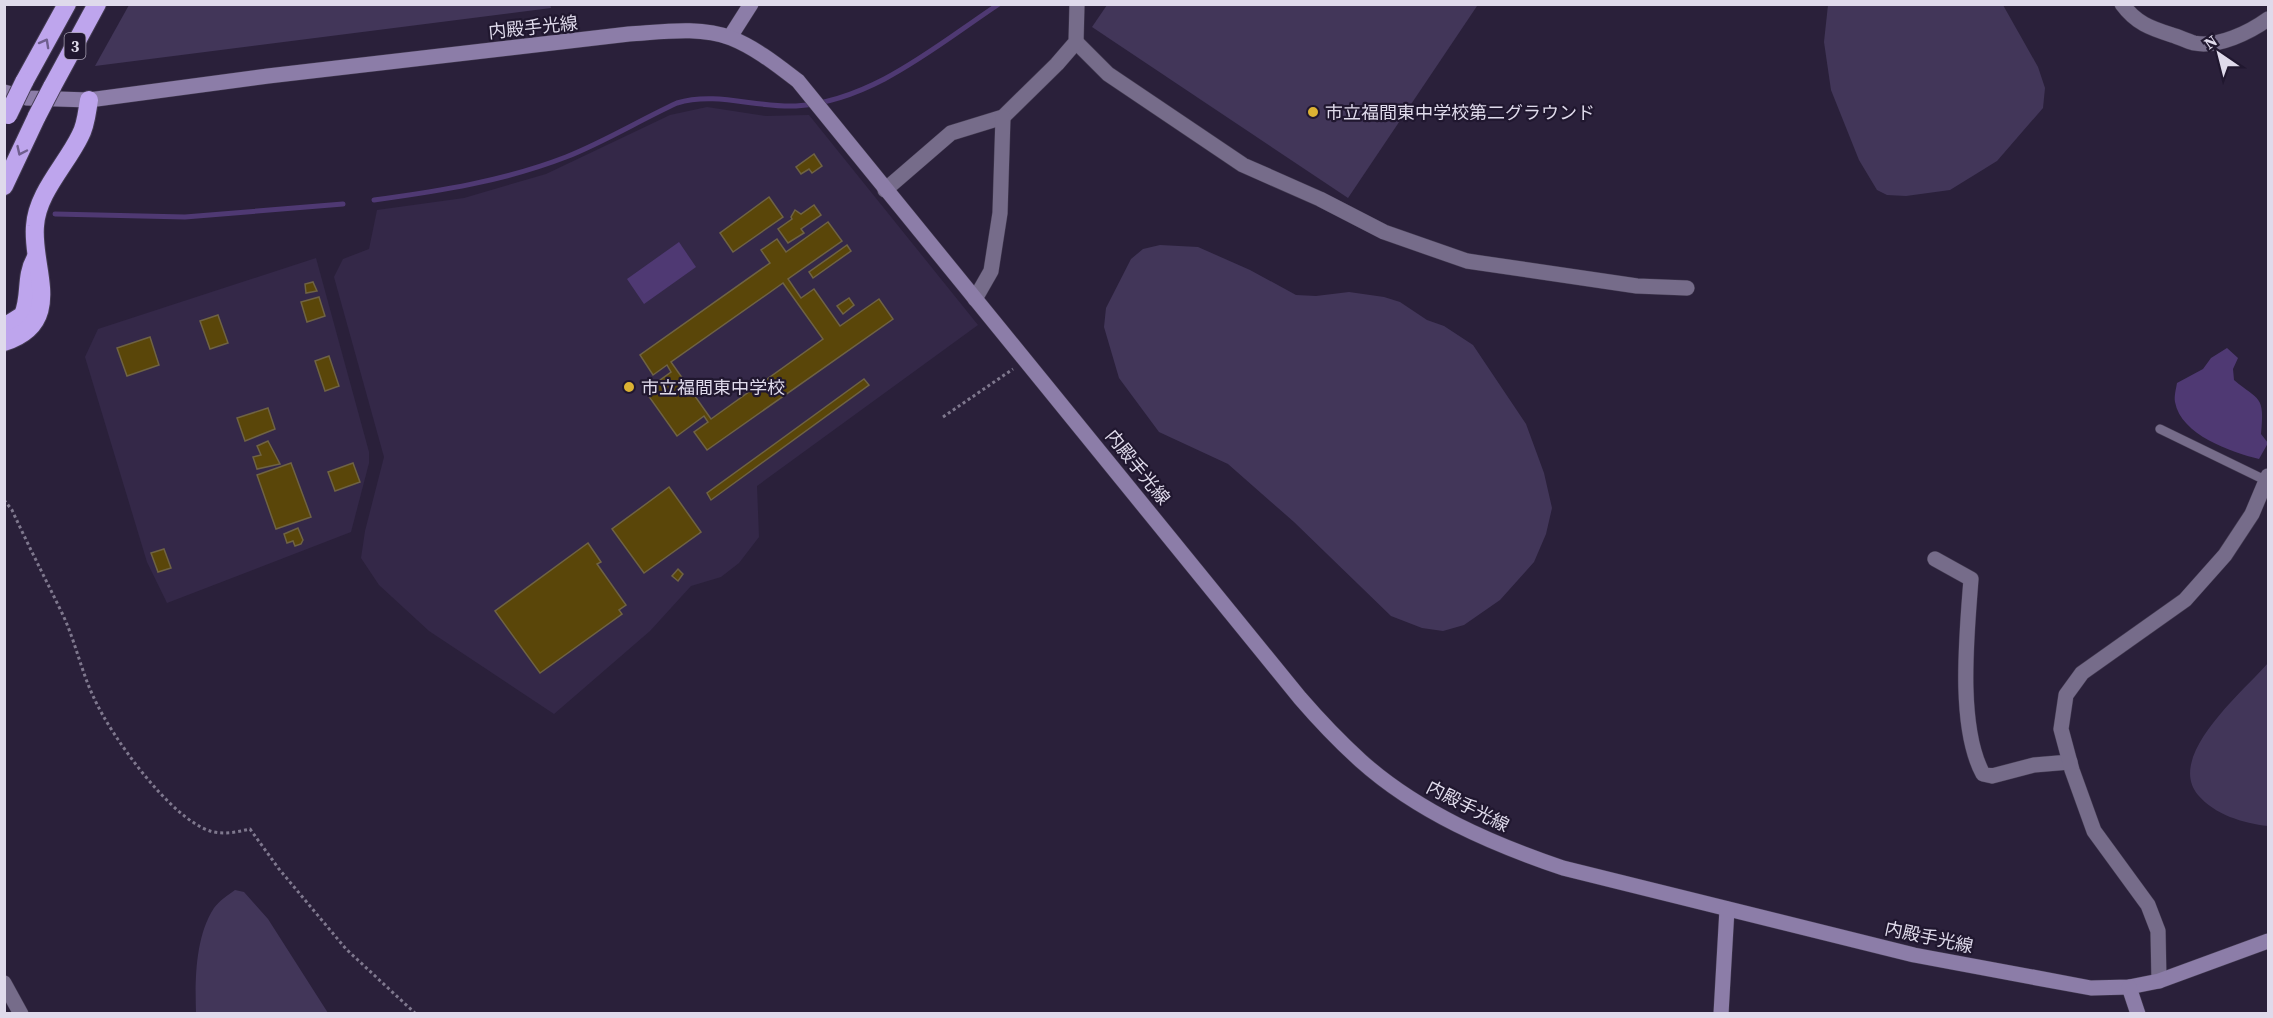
<svg xmlns="http://www.w3.org/2000/svg" width="2273" height="1018" viewBox="0 0 2273 1018" font-family="'Source Serif 4','Noto Sans JP',serif">
<rect width="100%" height="100%" fill="#2a203a"/>
<g fill="#342848">
<path d="M 707,107 L 766,116 L 809,115 L 978,325 L 757,486 L 759,537 L 739,563 L 721,577 L 691,586 L 650,631 L 554,714 L 429,631 L 379,585 L 361,558 L 365,531 L 384,457 L 334,277 L 343,259 L 369,249 L 377,210 L 464,198 L 546,174 L 670,115 Z"/>
<path d="M 316,258 L 369,452 L 369,463 L 351,532 L 167,603 L 147,562 L 85,357 L 98,329 Z"/>
</g>
<g fill="#423659">
<path d="M 550,4 L 551,8 L 95,66 L 129,5 Z"/>
<path d="M 1475,5 L 1477,6 L 1348,198 L 1092,27 L 1107,5 Z"/>
<path d="M 1828,5 L 2003,5 L 2038,67 L 2045,88 L 2043,108 L 1997,161 L 1950,190 L 1906,196 L 1887,195 L 1877,190 L 1859,160 L 1831,90 L 1824,42 Z"/>
<path d="M 1160,245 L 1198,247 L 1250,270 L 1296,295 L 1316,296 L 1349,292 L 1384,297 L 1400,302 L 1427,320 L 1444,326 L 1473,345 L 1526,424 L 1544,473 L 1552,508 L 1546,534 L 1534,562 L 1500,600 L 1464,625 L 1443,631 L 1422,628 L 1391,616 L 1294,522 L 1228,464 L 1159,432 L 1119,378 L 1104,327 L 1106,308 L 1131,259 L 1143,249 Z"/>
<path d="M 2268,663 L 2268,826 C 2243,823 2215,815 2198,795 C 2165,756 2244,691 2268,663 Z"/>
<path d="M 235,890 L 244,892 L 268,919 L 328,1013 L 196,1013 C 195,981 195,937 214,908 C 219,901 228,895 235,890 Z"/>
</g>
<g fill="#4f3973">
<path d="M 679,242 L 696,267 L 644,304 L 627,279 Z"/>
<path d="M 2227,348 L 2238,358 L 2233,369 L 2234,380 C 2259,401 2265,395 2261,434 L 2268,443 L 2259,459 C 2231,452 2181,435 2175,402 C 2174,396 2176,389 2177,383 L 2203,369 L 2211,358 Z"/>
</g>
<g fill="none" stroke-linecap="round" stroke-linejoin="round">
<g stroke="#4f3973" stroke-width="5">
<path d="M 374,200 C 440,191 504,181 566,157 C 604,142 640,120 677,103 C 716,91 756,108 796,106 C 873,101 937,45 999,4"/>
<path d="M 55,214 L 185,217 L 343,204"/>
</g>
</g>
<g fill="#5a4609" stroke="#6f6344" stroke-width="1.5" fill-rule="evenodd">
<path d="M 814,154 L 822,166 L 812,173 L 809,169 L 801,174 L 796,167 Z"/>
<path d="M 769,197 L 783,217 L 733,252 L 720,233 Z"/>
<path d="M 814,205 L 821,215 L 801,229 L 804,233 L 788,243 L 778,229 L 792,219 L 791,217 L 795,210 L 801,214 Z"/>
<path d="M 828,222 L 842,241 L 788,279 L 801,298 L 814,289 L 840,326 L 879,299 L 893,319 L 707,450 L 694,432 L 708,422 L 704,416 L 677,436 L 645,391 L 671,372 L 667,365 L 653,375 L 640,355 L 770,263 L 761,250 L 777,239 L 786,252 ZM 783,283 L 823,339 L 711,419 L 671,362 Z"/>
<path d="M 847,245 L 851,251 L 813,278 L 809,272 Z"/>
<path d="M 313,282 L 317,291 L 306,293 L 305,284 Z"/>
<path d="M 319,297 L 325,316 L 307,322 L 301,302 Z"/>
<path d="M 849,298 L 854,305 L 843,314 L 837,306 Z"/>
<path d="M 218,315 L 228,343 L 210,349 L 200,321 Z"/>
<path d="M 150,337 L 159,365 L 127,376 L 117,348 Z"/>
<path d="M 329,356 L 339,386 L 325,391 L 315,361 Z"/>
<path d="M 864,379 L 869,385 L 711,500 L 707,493 Z"/>
<path d="M 268,408 L 275,429 L 245,441 L 237,418 Z"/>
<path d="M 268,441 L 280,464 L 257,469 L 253,457 L 261,455 L 257,446 Z"/>
<path d="M 291,463 L 311,517 L 276,529 L 257,475 Z"/>
<path d="M 353,463 L 360,482 L 335,491 L 328,472 Z"/>
<path d="M 669,487 L 701,532 L 644,573 L 612,529 Z"/>
<path d="M 298,528 L 303,540 L 301,544 L 295,546 L 293,541 L 287,543 L 284,534 Z"/>
<path d="M 588,543 L 601,562 L 597,564 L 626,605 L 619,610 L 622,614 L 540,673 L 495,611 Z"/>
<path d="M 164,549 L 171,568 L 158,572 L 151,553 Z"/>
<path d="M 678,569 L 683,574 L 678,581 L 672,576 Z"/>
</g>
<g fill="none" stroke-linecap="round" stroke-linejoin="round">
<g stroke="#433b51" stroke-width="10">
<path id="lane" d="M 2160,429 L 2267,481"/>
</g>
<g stroke="#433b51" stroke-width="16">
<g id="street">
<path d="M 2122,4 C 2136,23 2150,28 2172,35 C 2179,37 2187,41 2194,43 C 2218,48 2250,32 2268,19"/>
<path d="M 1076,42 L 1108,74 L 1243,165 L 1320,199 L 1384,232 L 1467,261 L 1637,286 L 1687,288"/>
<path d="M 885,190 L 951,133 L 1003,117 L 1057,64 L 1076,42 L 1077,4"/>
<path d="M 975,299 L 991,271 L 1000,213 L 1003,117"/>
<path d="M 1935,559 L 1971,579 C 1967,633 1957,726 1983,774 L 1992,776 L 2034,765 L 2070,762"/>
<path d="M 2159,981 L 2158,931 L 2148,905 L 2094,831 L 2072,770 L 2061,729 L 2066,695 L 2082,673 L 2185,600 L 2225,555 L 2252,514 L 2268,476"/>
<path d="M 4,983 L 21,1014"/>
</g>
</g>
<g stroke="#433b51" stroke-width="16">
<g id="secondary">
<path d="M 730,37 L 751,4"/>
<path d="M 4,92 L 27,98 L 89,100 L 268,76 L 629,34 C 662,32 700,26 731,38 C 756,48 777,65 798,81 L 1300,698 C 1319,720 1339,741 1361,761 C 1418,812 1492,844 1563,868 L 1914,955 L 2091,988 L 2129,987 L 2159,981 L 2268,941"/>
<path d="M 2129,987 L 2138,1014"/>
<path d="M 1721,1014 L 1727,909"/>
</g>
</g>
<g stroke="#433b51" stroke-width="20">
<g id="highway">
<path d="M 24,82 L 67,4"/>
<path d="M 52,87 L 97,4"/>
<path d="M 4,186 L 37,116"/>
<path d="M 4,327 L 23,315 C 31,296 25,277 35,259"/>
<path d="M 4,342 C 66,322 31,269 35,226 C 37,193 66,165 80,136 C 86,126 87,111 89,100"/>
</g>
</g>
<g stroke="#7f788e" stroke-width="3" stroke-dasharray="3 3" stroke-linecap="butt">
<path d="M 943,417 L 1013,369"/>
<path d="M 4,500 L 12,510 C 28,545 45,578 62,613 C 75,640 81,671 94,698 C 111,736 170,818 210,831 C 223,835 237,832 250,829 L 279,869 L 346,949 L 416,1014"/>
</g>
<use href="#lane" stroke="#766c8a" stroke-width="9"/>
<use href="#street" stroke="#766c8a" stroke-width="15"/>
<use href="#secondary" stroke="#8c7da8" stroke-width="15"/>
<use href="#highway" stroke="#bea5ed" stroke-width="18"/>
<g stroke="#433b51" stroke-width="20" stroke-linecap="butt">
<g id="highway-bridge">
<path d="M 8,115 L 24,82"/>
<path d="M 37,116 L 52,87"/>
</g>
</g>
<use href="#highway-bridge" stroke="#bea5ed" stroke-width="18"/>
</g>
<defs><path id="oneway-chevron" d="M-2-3.5L2.5 0L-2 3.5" fill="none" stroke-width="1.6" stroke-linecap="round" stroke-linejoin="round" transform="scale(1.5)"/></defs>
<g stroke="#6f5e8e">
<use href="#oneway-chevron" transform="translate(45 43) rotate(-61)"/>
<use href="#oneway-chevron" transform="translate(21 151) rotate(115)"/>
</g>
<g fill="#dcb233" stroke="#20172f" stroke-width="2">
<circle cx="1313" cy="112" r="6"/>
<circle cx="629" cy="387" r="6"/>
</g>
<g text-anchor="middle" dominant-baseline="central" stroke-width="4.5" stroke-linejoin="round" paint-order="stroke">
<rect fill="#20172f" stroke="#a6a0b3" stroke-width="1.5" x="64.5" y="33" width="21" height="26" rx="4.5"/>
<g font-size="16" font-weight="bold" fill="#dfdaeb">
<text x="75" y="46">3</text>
</g>
<g font-size="18" fill="#dfdaeb" stroke="#20172f">
<text transform="translate(533 27) rotate(-6)">内殿手光線</text>
<text transform="translate(1138 467) rotate(51)">内殿手光線</text>
<text transform="translate(1468 806) rotate(27)">内殿手光線</text>
<text transform="translate(1929 937) rotate(12)">内殿手光線</text>
</g>
<g font-size="18" fill="#dfdaeb" stroke="#20172f" text-anchor="start">
<text x="1325" y="112">市立福間東中学校第二グラウンド</text>
<text x="641" y="387">市立福間東中学校</text>
</g>
</g>
<rect width="2273" height="1018" fill="none" stroke="#dfdaeb" stroke-width="12"/>
<g transform="translate(2219 54) rotate(325)" stroke="#20172f" stroke-width="4.5" paint-order="stroke">
<path d="M0-4.5L10 22L0 15L-10 22Z" fill="#dfdaeb"/>
<text y="-9" font-size="16" font-weight="bold" text-anchor="middle" fill="#dfdaeb">N</text>
</g>
</svg>
